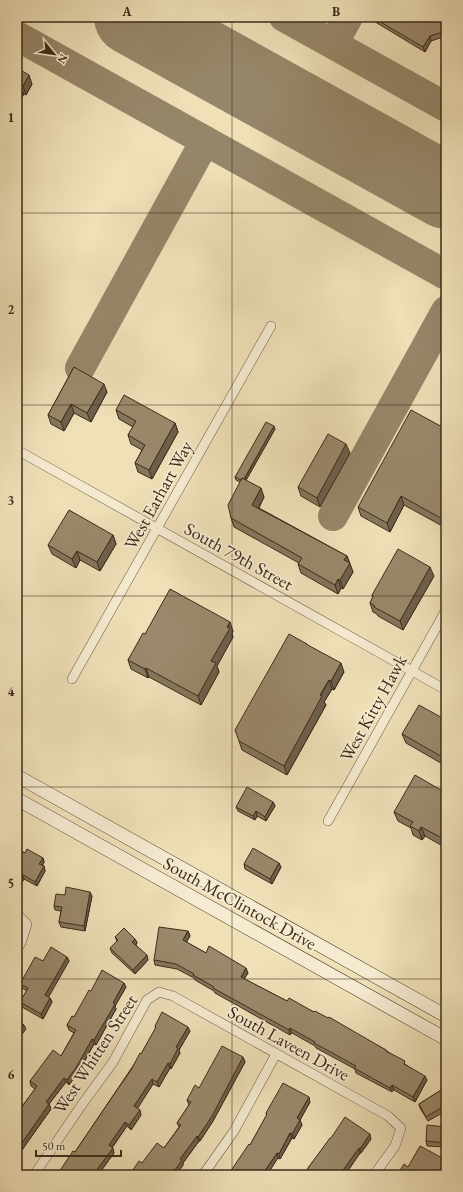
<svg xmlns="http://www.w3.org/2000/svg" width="463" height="1192" viewBox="0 0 463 1192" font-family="'EB Garamond',serif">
<rect width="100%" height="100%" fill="#efe0b8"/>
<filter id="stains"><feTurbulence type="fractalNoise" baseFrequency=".005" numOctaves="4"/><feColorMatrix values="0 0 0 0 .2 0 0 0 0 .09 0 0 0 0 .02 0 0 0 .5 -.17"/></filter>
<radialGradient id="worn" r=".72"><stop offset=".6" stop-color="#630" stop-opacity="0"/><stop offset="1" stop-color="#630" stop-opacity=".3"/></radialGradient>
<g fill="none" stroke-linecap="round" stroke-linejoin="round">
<g stroke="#968669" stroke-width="30">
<path d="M 284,17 L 446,107"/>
<path d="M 17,36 L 446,275"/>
<path d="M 333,44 L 348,17"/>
<path d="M 80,368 L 205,141"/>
<path d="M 333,516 L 446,311"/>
</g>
<path stroke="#968669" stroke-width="76" d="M 132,17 L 446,191"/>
<g stroke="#6a5842" stroke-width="10">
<g id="street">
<path d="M 17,450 L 446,690"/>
<path d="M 72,679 L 271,326"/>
<path d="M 328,821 L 446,610"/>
<path d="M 17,914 L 27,924 L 21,943 L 17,949"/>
<path d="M 34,1175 L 81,1106 L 113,1062 L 147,1000 L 159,992 L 173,996 L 388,1116 L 401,1128 L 395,1146 L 374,1175"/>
<path d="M 203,1175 L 234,1131 L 276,1054"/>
</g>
</g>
<g stroke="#3d2b1a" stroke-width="14">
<g id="secondary">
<path d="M 17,776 L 446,1016"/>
<path d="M 17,799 L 446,1039"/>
</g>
</g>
<use href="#street" stroke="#f5ebd1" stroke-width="9"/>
<use href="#secondary" stroke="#f5ebd1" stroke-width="13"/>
</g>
<g fill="#84765d" stroke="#3d2b1a">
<path d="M 371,17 L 446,17 L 446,36 L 431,41 L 425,52 L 372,20 Z"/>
<path d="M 17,68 L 32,84 L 26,95 L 24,94 L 17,105 Z"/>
<path d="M 74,367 L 107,392 L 91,422 L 74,413 L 64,431 L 51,424 L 48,415 Z"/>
<path d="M 116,410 L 175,423 L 178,432 L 152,479 L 138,472 L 135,463 L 142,450 L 131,444 L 128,435 L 133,427 L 119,419 Z"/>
<path d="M 275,429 L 246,480 L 264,497 L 259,508 L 347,556 L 353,572 L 343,589 L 341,588 L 338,594 L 301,573 L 298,564 L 299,563 L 234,527 L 231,518 L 240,482 L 236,480 L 235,477 Z"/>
<path d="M 446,429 L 446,528 L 404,505 L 390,532 L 361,516 L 358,507 Z"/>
<path d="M 350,453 L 320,507 L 301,496 L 298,487 Z"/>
<path d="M 113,535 L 116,544 L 100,571 L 80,560 L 76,568 L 52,554 L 48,545 Z"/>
<path d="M 434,576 L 403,630 L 378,616 L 377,614 L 373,612 L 370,603 L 373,598 L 372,595 Z"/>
<path d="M 233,631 L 232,634 L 233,637 L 217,666 L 219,672 L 201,705 L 149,677 L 148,678 L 131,669 L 128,660 L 145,634 Z"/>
<path d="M 307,645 L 344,672 L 334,690 L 332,689 L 324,702 L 326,705 L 287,775 L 242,750 L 239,741 Z"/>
<path d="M 446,720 L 446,766 L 406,743 L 402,734 Z"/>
<path d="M 446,793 L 446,848 L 425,836 L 422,840 L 413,835 L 411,828 L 398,821 L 394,812 Z"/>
<path d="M 273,802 L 275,806 L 266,821 L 257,816 L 255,820 L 238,811 L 236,807 Z"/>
<path d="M 17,849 L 25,853 L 43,858 L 44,862 L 42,866 L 44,866 L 45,871 L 37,886 L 24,879 L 19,887 L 17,886 Z"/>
<path d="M 244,864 L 281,867 L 272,884 L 245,869 Z"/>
<path d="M 65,895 L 92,896 L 85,931 L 61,927 L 59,922 L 61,911 L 55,910 L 54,906 Z"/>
<path d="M 188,931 L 190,936 L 186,942 L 206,953 L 248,973 L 244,979 L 287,1001 L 314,1012 L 386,1050 L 387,1051 L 427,1080 L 415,1102 L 394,1090 L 392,1092 L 356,1073 L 355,1069 L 316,1048 L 315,1046 L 292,1033 L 290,1035 L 215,993 L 214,991 L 195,980 L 194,978 L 177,969 L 155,965 L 154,960 Z"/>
<path d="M 115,937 L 135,939 L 137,943 L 136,945 L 148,960 L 135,974 L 112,953 L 110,948 L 117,941 Z"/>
<path d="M 67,957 L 69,961 L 48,997 L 50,998 L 52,1002 L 43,1019 L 22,1007 L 20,1002 L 27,991 L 22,988 L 20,984 L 43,961 Z"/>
<path d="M 126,987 L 115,1006 L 116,1009 L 96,1045 L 94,1044 L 79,1071 L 69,1085 L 66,1082 L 49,1104 L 51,1109 L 17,1157 L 17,1112 L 18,1112 L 35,1089 L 31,1086 L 30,1081 L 61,1056 L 74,1033 L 69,1030 L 67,1025 L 74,1017 L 91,991 Z"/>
<path d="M 155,1026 L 190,1031 L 179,1050 L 180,1053 L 171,1069 L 170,1068 L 159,1087 L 153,1084 L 137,1108 L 141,1115 L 131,1130 L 127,1126 L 112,1148 L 114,1153 L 98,1175 L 57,1175 L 75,1152 L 141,1054 L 156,1028 Z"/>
<path d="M 243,1057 L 245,1062 L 213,1121 L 200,1141 L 199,1141 L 183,1163 L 183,1165 L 177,1174 L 176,1174 L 175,1175 L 131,1175 L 130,1174 L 142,1163 L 164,1148 L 179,1127 L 177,1123 L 189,1105 L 187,1100 L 199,1088 Z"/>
<path d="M 446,1087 L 446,1111 L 428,1121 L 420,1108 L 419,1104 Z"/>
<path d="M 310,1102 L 300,1120 L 302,1125 L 294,1139 L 292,1138 L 280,1159 L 250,1145 L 267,1116 L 266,1113 Z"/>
<path d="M 446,1127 L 446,1147 L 427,1146 L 426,1141 Z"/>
<path d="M 331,1138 L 371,1139 L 361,1153 L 360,1153 L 345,1175 L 306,1175 L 305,1172 Z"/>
</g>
<g fill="#6c604c" stroke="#3d2b1a">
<path d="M 430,36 L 431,41 L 425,52 L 423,47 Z"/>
<path d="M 29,75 L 32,84 L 26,95 L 23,86 Z"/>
<path d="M 20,85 L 24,94 L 17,105 L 17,91 Z"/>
<path d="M 104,384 L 107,392 L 91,422 L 87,413 Z"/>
<path d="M 71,404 L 74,413 L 64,431 L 61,422 Z"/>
<path d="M 175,423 L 178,432 L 152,479 L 149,470 Z"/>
<path d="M 274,426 L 275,429 L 244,484 L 243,482 Z"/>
<path d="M 346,444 L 350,453 L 320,507 L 317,498 Z"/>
<path d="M 261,488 L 264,497 L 255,514 L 252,505 Z"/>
<path d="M 401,496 L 404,505 L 390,532 L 387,523 Z"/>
<path d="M 113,535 L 116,544 L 100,571 L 97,562 Z"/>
<path d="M 77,551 L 80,560 L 76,568 L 72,559 Z"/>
<path d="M 347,556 L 353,572 L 343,589 L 340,580 L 344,560 Z"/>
<path d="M 430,567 L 434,576 L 403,630 L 400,621 Z"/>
<path d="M 338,579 L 341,588 L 338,594 L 335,585 Z"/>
<path d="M 230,622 L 233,631 L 232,634 L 233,637 L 217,666 L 219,672 L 201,705 L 198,696 L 211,661 Z"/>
<path d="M 341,663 L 344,672 L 334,690 L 331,681 Z"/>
<path d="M 146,668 L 149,677 L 148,678 L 145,669 Z"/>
<path d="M 329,680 L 332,689 L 324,702 L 326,705 L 287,775 L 284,766 Z"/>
<path d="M 273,802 L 275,806 L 266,821 L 265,817 Z"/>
<path d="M 256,811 L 257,816 L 255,820 L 253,816 Z"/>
<path d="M 421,827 L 425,836 L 422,840 L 419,831 Z"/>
<path d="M 43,858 L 44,862 L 41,869 L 39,864 Z"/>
<path d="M 279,863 L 281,867 L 272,884 L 270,879 Z"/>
<path d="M 44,866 L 45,871 L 37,886 L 35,882 Z"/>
<path d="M 22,874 L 24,879 L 19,887 L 17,883 Z"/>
<path d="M 90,892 L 92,896 L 85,931 L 84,926 Z"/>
<path d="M 188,931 L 190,936 L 185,945 L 183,940 Z"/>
<path d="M 135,939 L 137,943 L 134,946 L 132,942 Z"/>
<path d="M 147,955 L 148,960 L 135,974 L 133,970 Z"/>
<path d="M 67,957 L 69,961 L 47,1000 L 45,995 Z"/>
<path d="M 246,968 L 248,973 L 242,982 L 241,977 Z"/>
<path d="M 124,983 L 126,987 L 115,1006 L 116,1009 L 96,1045 L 94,1040 L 113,1003 Z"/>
<path d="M 50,998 L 52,1002 L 43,1019 L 41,1014 Z"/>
<path d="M 24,1025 L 26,1029 L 17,1041 L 17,1034 Z"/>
<path d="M 188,1027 L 190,1031 L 179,1050 L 180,1053 L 171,1069 L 170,1064 L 176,1047 Z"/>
<path d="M 290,1028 L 292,1033 L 290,1035 L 289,1030 Z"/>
<path d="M 92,1039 L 94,1044 L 79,1071 L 69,1085 L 67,1080 Z"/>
<path d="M 243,1057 L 245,1062 L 213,1121 L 200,1141 L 198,1137 Z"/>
<path d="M 168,1063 L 170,1068 L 159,1087 L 157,1082 Z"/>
<path d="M 425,1076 L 427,1080 L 415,1102 L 413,1097 Z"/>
<path d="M 64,1078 L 66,1082 L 49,1104 L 51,1109 L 17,1157 L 17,1150 L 46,1102 Z"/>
<path d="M 152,1079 L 153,1084 L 136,1111 L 134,1106 Z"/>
<path d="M 392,1085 L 394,1090 L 392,1092 L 390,1088 Z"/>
<path d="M 309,1097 L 310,1102 L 300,1120 L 302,1125 L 294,1139 L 292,1134 L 297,1118 Z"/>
<path d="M 140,1110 L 141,1115 L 131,1130 L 129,1125 Z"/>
<path d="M 125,1122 L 127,1126 L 110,1150 L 109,1145 Z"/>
<path d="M 290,1133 L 292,1138 L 280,1159 L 279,1154 Z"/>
<path d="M 370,1134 L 371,1139 L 361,1153 L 360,1149 Z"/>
<path d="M 197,1136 L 199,1141 L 183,1163 L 183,1165 L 177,1174 L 175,1170 L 180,1159 Z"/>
<path d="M 113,1148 L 114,1153 L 98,1175 L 93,1175 Z"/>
<path d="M 359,1148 L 360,1153 L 345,1175 L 341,1175 L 341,1173 Z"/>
<path d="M 277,1153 L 278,1158 L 267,1175 L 262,1175 Z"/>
<path d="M 446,1160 L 446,1167 L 442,1175 L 437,1175 Z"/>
<path d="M 174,1169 L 176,1174 L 175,1175 L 170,1175 Z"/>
</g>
<g fill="#9a896c" stroke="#3d2b1a">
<path d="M 372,17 L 446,17 L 446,31 L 430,36 L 423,47 Z"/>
<path d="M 17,68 L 29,75 L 23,86 L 20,85 L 17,91 Z"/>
<path d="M 74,367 L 104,384 L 87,413 L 71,404 L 61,422 L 48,415 Z"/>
<path d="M 124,395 L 175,423 L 149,470 L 135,463 L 145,445 L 128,435 L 136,421 L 116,410 Z"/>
<path d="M 411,410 L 446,429 L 446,521 L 401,496 L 387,523 L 358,507 Z"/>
<path d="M 266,422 L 274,426 L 244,479 L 242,478 L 241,480 L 235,477 Z"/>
<path d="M 328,434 L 346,444 L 317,498 L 298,487 Z"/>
<path d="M 242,478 L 261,488 L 252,505 L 347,556 L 344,560 L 350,563 L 340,580 L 338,579 L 335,585 L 298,564 L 302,558 L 231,518 L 228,505 Z"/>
<path d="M 69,510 L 113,535 L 97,562 L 77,551 L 72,559 L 48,545 Z"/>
<path d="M 398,549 L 430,567 L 400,621 L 374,607 L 375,606 L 370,603 L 373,596 L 372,595 Z"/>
<path d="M 170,589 L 230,622 L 227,627 L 230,628 L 211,661 L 216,663 L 198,696 L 146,668 L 145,669 L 128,660 L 143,633 L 145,634 Z"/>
<path d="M 289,634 L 307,644 L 306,644 L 341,663 L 331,681 L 329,680 L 320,695 L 322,696 L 284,766 L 239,741 L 235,730 Z"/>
<path d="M 419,705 L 446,720 L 446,759 L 402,734 Z"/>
<path d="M 415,775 L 446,793 L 446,840 L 421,827 L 419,831 L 410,826 L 413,822 L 394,812 Z"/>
<path d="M 247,787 L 273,802 L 265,817 L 256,811 L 253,816 L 236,807 Z"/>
<path d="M 253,848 L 279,863 L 270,879 L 244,864 Z"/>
<path d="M 17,849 L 25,853 L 27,849 L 43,858 L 39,864 L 44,866 L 35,882 L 22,874 L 17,883 Z"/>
<path d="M 66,887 L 90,892 L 84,926 L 59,922 L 62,907 L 54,906 L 56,894 L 65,895 Z"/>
<path d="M 159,927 L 188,931 L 183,940 L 206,953 L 209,946 L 246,968 L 241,977 L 287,1001 L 289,998 L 314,1012 L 315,1011 L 328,1018 L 329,1017 L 386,1050 L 386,1051 L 405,1061 L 404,1064 L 425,1076 L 413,1097 L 392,1085 L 390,1088 L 354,1068 L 356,1066 L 314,1043 L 315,1042 L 290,1028 L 289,1030 L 213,988 L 214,987 L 193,975 L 194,974 L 176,964 L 154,960 Z"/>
<path d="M 124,928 L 135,939 L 132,942 L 147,955 L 133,970 L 110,948 L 118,940 L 115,937 Z"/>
<path d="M 51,947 L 67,957 L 45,995 L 50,998 L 41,1014 L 20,1002 L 28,988 L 20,984 L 35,957 L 43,961 Z"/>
<path d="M 102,970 L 124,983 L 113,1003 L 115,1004 L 94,1040 L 92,1039 L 77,1066 L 67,1080 L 64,1078 L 46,1102 L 49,1104 L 17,1150 L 17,1112 L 18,1112 L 37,1086 L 30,1081 L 53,1050 L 61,1056 L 76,1030 L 67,1025 L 72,1016 L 74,1017 L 89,990 L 91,991 Z"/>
<path d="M 162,1012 L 188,1027 L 176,1047 L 178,1048 L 170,1064 L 168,1063 L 157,1082 L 152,1079 L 134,1106 L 140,1110 L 129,1125 L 125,1122 L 109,1145 L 113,1148 L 93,1175 L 57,1175 L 73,1151 L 75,1152 L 115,1093 L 131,1070 L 140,1053 L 141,1054 L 156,1027 L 155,1026 Z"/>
<path d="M 17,1019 L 24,1025 L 17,1034 Z"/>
<path d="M 222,1046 L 243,1057 L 212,1116 L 198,1137 L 197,1136 L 180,1159 L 182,1160 L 175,1170 L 174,1169 L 170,1175 L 132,1175 L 130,1174 L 139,1161 L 142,1163 L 157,1143 L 164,1148 L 181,1125 L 177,1123 L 191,1102 L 187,1100 L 195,1085 L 199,1088 Z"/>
<path d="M 283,1083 L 309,1097 L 297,1118 L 300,1120 L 292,1134 L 290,1133 L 279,1154 L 277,1153 L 262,1175 L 228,1175 L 249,1144 L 250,1145 L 267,1114 L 266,1113 Z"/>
<path d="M 446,1087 L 446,1105 L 426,1117 L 419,1104 Z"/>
<path d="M 345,1117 L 370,1134 L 360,1149 L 359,1148 L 341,1173 L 342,1174 L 341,1175 L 306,1175 L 307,1173 L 305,1172 L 330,1138 L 331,1138 Z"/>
<path d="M 427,1125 L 446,1127 L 446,1143 L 426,1141 Z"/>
<path d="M 420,1146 L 446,1160 L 437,1175 L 434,1175 L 433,1174 L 432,1175 L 397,1175 L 404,1164 L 408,1167 Z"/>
</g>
<path fill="none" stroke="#3d2b1a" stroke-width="1" stroke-opacity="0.55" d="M 232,17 L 232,1175M 17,213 L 446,213M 17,405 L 446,405M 17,596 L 446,596M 17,787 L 446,787M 17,979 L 446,979"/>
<g text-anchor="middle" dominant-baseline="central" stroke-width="3.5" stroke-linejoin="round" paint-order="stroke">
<g font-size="18" fill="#3d2b1a" stroke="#f5ebd1">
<text transform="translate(158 495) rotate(-61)">West Earhart Way</text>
<text transform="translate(239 556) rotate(29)">South 79th Street</text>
<text transform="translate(373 708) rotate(-61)">West Kitty Hawk</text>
<text transform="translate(240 903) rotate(29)">South McClintock Drive</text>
<text transform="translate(289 1043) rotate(29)">South Laveen Drive</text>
<text transform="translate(95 1054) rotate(-57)">West Whitten Street</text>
</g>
</g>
<rect width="463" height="1192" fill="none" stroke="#efe0b8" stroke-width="44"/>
<g transform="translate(54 54) rotate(119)" stroke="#f5ebd1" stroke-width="3" paint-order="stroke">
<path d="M0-3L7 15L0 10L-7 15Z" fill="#3d2b1a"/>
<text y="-6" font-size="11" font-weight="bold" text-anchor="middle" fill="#3d2b1a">N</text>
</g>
<path d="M36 1150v6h85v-6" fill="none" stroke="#3d2b1a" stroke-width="2"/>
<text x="42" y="1150" font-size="12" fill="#3d2b1a" stroke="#f5ebd1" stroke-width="3" paint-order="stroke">50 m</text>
<rect x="22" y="22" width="419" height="1148" fill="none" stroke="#3d2b1a" stroke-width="1.5"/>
<g font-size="13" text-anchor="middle" font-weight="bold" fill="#3d2b1a">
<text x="127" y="16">A</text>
<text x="336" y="16">B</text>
<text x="11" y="122">1</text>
<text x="11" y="314">2</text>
<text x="11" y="505">3</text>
<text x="11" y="696">4</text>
<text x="11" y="888">5</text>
<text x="11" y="1079">6</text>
</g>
<rect width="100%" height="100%" filter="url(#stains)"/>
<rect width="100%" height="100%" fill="url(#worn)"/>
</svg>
